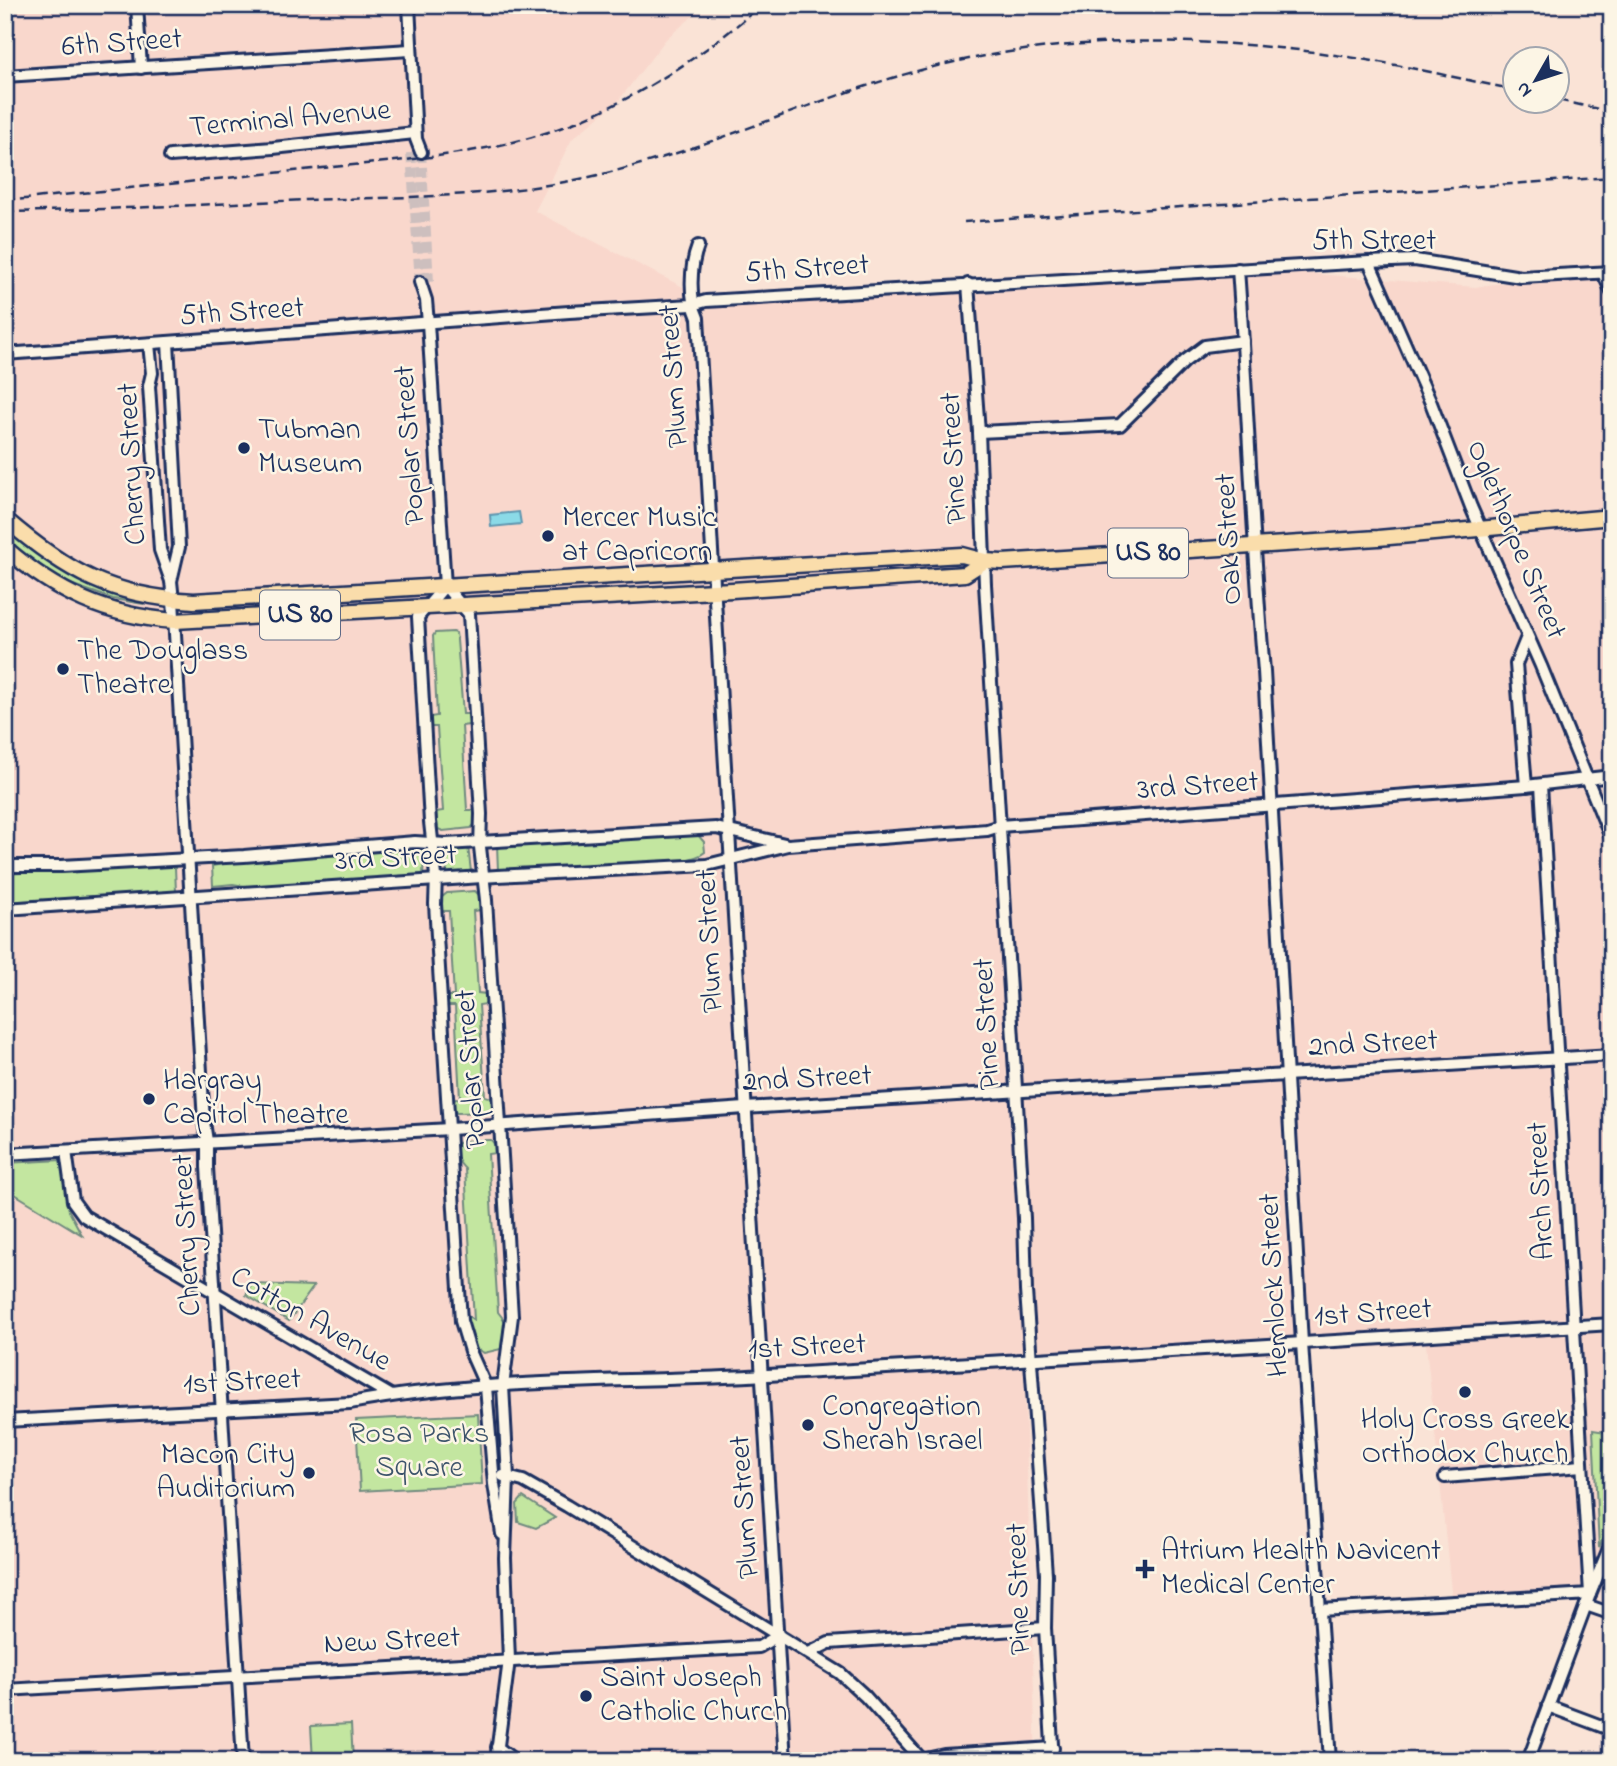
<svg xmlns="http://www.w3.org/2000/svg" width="1617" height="1766" viewBox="0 0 1617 1766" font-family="'Indie Flower',sans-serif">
<rect width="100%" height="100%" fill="#fae3d6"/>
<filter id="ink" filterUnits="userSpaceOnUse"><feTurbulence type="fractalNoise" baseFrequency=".0143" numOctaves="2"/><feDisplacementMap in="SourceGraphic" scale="14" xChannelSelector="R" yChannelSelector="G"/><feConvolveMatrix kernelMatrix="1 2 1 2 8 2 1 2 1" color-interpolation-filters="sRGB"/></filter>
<g filter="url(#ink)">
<path fill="#f9d7cc" d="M 5,5 L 706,5 L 666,39 L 619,100 L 572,139 L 535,211 L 710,301 L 861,291 L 1197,264 L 1475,287 L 1612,266 L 1612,1561 L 1597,1601 L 1453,1610 L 1426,1344 L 1024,1368 L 1036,1761 L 5,1761 Z"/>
<g fill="#c3e6a0" stroke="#6f8a7f" stroke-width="2">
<path d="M 5,527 C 32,550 59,572 92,587 C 109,594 130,596 144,604 L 113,599 L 56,579 L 5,541 Z"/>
<path d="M 453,632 L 456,633 L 457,640 L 463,714 L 469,714 L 470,725 L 462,726 L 467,810 L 474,810 L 475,824 L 471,828 L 443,831 L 438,829 L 436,812 L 443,811 L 437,727 L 430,727 L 430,717 L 437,716 L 433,636 L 435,633 Z"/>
<path d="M 697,834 L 704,842 L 705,852 C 688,867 623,861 596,869 L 498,871 L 497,844 Z"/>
<path d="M 468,846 L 471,872 L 447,875 L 445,848 Z"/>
<path d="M 422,848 L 424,851 L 423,877 L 256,888 L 233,884 L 213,886 L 212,866 L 256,858 Z"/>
<path d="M 166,864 L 173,864 L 175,867 L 176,892 L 5,902 L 5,874 Z"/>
<path d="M 475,891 L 481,897 L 481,910 L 473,911 L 478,993 L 486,994 L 486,1004 L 479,1005 L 485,1096 L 492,1098 L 493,1108 L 491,1112 L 457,1113 L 454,1111 L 453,1100 L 460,1098 L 455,1006 L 447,1006 L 447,996 L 454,996 L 449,911 L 442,911 L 441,898 L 447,893 Z"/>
<path d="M 487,1140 L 491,1140 L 495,1145 L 495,1153 L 488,1154 L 498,1312 L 505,1321 L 501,1349 L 484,1353 L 476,1349 L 467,1320 L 468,1316 L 474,1320 L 465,1169 C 458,1162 454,1155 457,1144 L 462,1141 Z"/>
<path d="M 62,1160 L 69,1211 L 82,1235 L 5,1188 L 5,1163 Z"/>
<path d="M 251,1284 L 314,1286 L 289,1321 L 246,1295 Z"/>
<path d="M 478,1414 L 482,1484 L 360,1491 L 356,1420 Z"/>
<path d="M 1593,1430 L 1612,1433 L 1612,1521 L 1599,1548 Z"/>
<path d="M 523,1497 L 555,1518 L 536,1528 L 518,1522 L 517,1504 Z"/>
<path d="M 351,1724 L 353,1761 L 313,1761 L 311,1726 Z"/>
</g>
<path fill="#8bdae7" stroke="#5e96b0" stroke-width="2" d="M 519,512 L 521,524 L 491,527 L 490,515 Z"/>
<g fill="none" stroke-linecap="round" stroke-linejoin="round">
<g stroke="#cdbfbe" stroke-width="10" stroke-dasharray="10 5" stroke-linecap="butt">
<path d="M 421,152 L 429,282"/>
<path d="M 411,153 L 420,282"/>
</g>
<g stroke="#1b2f5e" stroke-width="16">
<g id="minor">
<path d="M 137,5 L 141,68"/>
<path d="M 409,5 L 416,139 L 421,152"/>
<path d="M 5,76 L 410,50"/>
<path d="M 170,156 L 273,148 L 415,133"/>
<path d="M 698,246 C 690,266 689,299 698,318 L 785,1761"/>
<path d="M 1369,262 L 1431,403 L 1471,507 L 1541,666 L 1612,840"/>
<path d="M 1238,269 C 1248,403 1252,537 1264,671 L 1302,1343 L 1330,1761"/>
<path d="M 1603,273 L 1612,292"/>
<path d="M 420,282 L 426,300 L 428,323 L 445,586 L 469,614 L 481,814 L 480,847 L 486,900 L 512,1316 L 503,1386 L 508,1477 L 505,1558 L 509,1660 L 496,1761"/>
<path d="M 968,284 L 979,432 L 985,584 L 1024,1218 L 1026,1291 L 1046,1574 L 1045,1628 L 1053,1761"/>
<path d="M 168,342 L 179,547 L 171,581"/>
<path d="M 149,344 L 152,373 L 149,386 L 160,550 L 171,581 L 173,600 L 204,1122 L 207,1141 L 207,1167 L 243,1761"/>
<path d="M 5,354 L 569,312 L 692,305 L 706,301 L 1369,262 L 1415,260 L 1521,277 L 1612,272"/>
<path d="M 979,432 L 1120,425 L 1185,361 L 1205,346 L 1243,341"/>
<path d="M 445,586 L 418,617 L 430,822 L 436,876 L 435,904 L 461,1321 L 470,1351 L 486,1387 L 494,1484 L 502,1534"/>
<path d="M 1541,785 L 1590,1594"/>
<path d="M 1526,786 L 1516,664 L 1527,637"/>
<path d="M 5,866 L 61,866 L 244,856 L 415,842 L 446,844 L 716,828 L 785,844"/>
<path d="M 5,909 L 497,876 L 707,865 L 788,845 L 987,830 L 1000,826 L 1526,786 L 1612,776"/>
<path d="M 66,1151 L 73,1201 L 84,1216 L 390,1395"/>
<path d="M 5,1154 L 450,1129 L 745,1108 L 1612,1055"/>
<path d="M 5,1421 L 350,1403 C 487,1377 629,1383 768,1375 C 1049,1358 1331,1342 1612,1324"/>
<path d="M 503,1476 L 523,1481 L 567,1506 L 840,1673 L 865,1696 L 923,1761"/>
<path d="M 1445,1477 L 1582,1466"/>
<path d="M 1586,1605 L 1612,1614"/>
<path d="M 1320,1610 L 1590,1594"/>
<path d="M 809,1653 L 829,1643 L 1045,1628"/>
<path d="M 5,1690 L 759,1647 L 779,1635"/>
<path d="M 1548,1706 L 1612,1730"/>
<path d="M 497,1747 L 515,1761"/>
<path d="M 922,1760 L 944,1755 L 1053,1748"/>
<path d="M 1528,1761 L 1590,1594 L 1612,1541"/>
</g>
</g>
<g stroke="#1b2f5e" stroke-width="19">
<g id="major">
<path d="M 5,519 C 68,573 111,596 194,601 L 962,555 L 985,561 L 1002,562 L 1378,538 L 1612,517"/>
<path d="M 5,548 C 57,593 106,616 175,621 L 732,590 L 965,574 L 985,561"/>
</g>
</g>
<use href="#minor" stroke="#fcf5e5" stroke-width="10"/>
<use href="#major" stroke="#faddab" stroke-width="14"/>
<g stroke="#1b2f5e" stroke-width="2.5" stroke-dasharray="10 5" stroke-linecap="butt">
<path d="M 1558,100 L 1612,112"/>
<path d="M 5,201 C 111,190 217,179 322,168 C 404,160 490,155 568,125 C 640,97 703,56 761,5"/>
<path d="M 5,212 C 106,210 206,204 306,200 C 395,197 487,198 575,180 C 704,155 822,91 950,63 C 1091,32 1238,37 1379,62 C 1425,70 1470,81 1516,90"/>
<path d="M 964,222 L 1612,177"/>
</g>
</g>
</g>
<g fill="#1b2f5e" stroke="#fcf5e5" stroke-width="2.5">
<circle cx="244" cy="448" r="7"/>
<circle cx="548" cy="536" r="7"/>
<circle cx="63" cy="669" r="7"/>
<circle cx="149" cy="1099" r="7"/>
<circle cx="1465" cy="1392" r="7"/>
<circle cx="808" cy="1425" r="7"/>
<circle cx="309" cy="1473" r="7"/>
<path d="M1141.5 1558.5h7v7h7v7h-7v7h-7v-7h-7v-7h7z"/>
<circle cx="586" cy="1696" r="7"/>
</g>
<g text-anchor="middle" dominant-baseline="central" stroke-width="5" stroke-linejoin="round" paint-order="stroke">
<g fill="#fcf5e5" stroke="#5e6a86" stroke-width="2">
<rect x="1108" y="528.5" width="80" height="49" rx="5"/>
<rect x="260" y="590.5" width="80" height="49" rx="5"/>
</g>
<g font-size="28" font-weight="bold" fill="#1b2f5e">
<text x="1148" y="553">US 80</text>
<text x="300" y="615">US 80</text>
</g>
<g font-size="30" fill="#1b2f5e" stroke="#fcf5e5">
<text transform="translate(122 44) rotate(-4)">6th Street</text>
<text transform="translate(290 120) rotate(-5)">Terminal Avenue</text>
<text x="1374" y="242">5th Street</text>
<text transform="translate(807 270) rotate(-4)">5th Street</text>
<text transform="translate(242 313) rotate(-4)">5th Street</text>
<text transform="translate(675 376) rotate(-94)">Plum Street</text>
<text transform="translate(411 445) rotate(-94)">Poplar Street</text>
<text transform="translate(955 458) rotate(-93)">Pine Street</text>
<text transform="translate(133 464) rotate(-93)">Cherry Street</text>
<text transform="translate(1230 539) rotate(-93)">Oak Street</text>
<text transform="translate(1515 540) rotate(67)">Oglethorpe Street</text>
<text transform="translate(1198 787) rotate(-4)">3rd Street</text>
<text transform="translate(396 859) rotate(-3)">3rd Street</text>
<text transform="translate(711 941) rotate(-93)">Plum Street</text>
<text transform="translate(988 1024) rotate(-93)">Pine Street</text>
<text transform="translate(1373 1045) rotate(-3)">2nd Street</text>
<text transform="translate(472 1069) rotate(-94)">Poplar Street</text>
<text transform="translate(807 1080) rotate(-3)">2nd Street</text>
<text transform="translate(1542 1191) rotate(-93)">Arch Street</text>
<text transform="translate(188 1235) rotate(-93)">Cherry Street</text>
<text transform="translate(1275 1285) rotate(-93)">Hemlock Street</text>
<text transform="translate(1373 1314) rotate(-4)">1st Street</text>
<text transform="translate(310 1320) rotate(30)">Cotton Avenue</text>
<text transform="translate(807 1348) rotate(-3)">1st Street</text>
<text transform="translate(242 1383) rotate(-3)">1st Street</text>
<text transform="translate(746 1507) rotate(-94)">Plum Street</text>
<text transform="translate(1020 1589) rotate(-92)">Pine Street</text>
<text transform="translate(392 1642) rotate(-3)">New Street</text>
</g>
<g font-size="30" fill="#1b2f5e" stroke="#fcf5e5" text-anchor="start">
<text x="258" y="431">Tubman<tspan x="258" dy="34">Museum</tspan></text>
<text x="562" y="519">Mercer Music<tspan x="562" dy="34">at Capricorn</tspan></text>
<text x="77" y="652">The Douglass<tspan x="77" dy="34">Theatre</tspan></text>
<text x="163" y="1082">Hargray<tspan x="163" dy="34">Capitol Theatre</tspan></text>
<text x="822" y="1408">Congregation<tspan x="822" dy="34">Sherah Israel</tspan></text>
<text x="1465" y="1421" text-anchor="middle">Holy Cross Greek<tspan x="1465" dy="34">Orthodox Church</tspan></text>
<text x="295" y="1456" text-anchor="end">Macon City<tspan x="295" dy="34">Auditorium</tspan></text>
<text x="1161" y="1552">Atrium Health Navicent<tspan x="1161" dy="34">Medical Center</tspan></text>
<text x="600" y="1679">Saint Joseph<tspan x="600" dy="34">Catholic Church</tspan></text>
</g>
<g font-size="30" fill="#3d546b" stroke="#fcf5e5">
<text x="419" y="1435">Rosa Parks<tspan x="419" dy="34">Square</tspan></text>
</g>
</g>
<rect width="1617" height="1766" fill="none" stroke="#fcf5e5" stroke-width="28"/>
<rect x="14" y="14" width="1589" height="1738" fill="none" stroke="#1b2f5e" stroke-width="2.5" filter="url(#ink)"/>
<g transform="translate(1536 80) rotate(231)"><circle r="33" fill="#fcf5e5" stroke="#a2a6af" stroke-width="2"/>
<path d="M0-5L12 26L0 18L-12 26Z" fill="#1b2f5e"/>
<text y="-10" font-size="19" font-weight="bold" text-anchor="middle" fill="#1b2f5e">N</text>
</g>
</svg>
